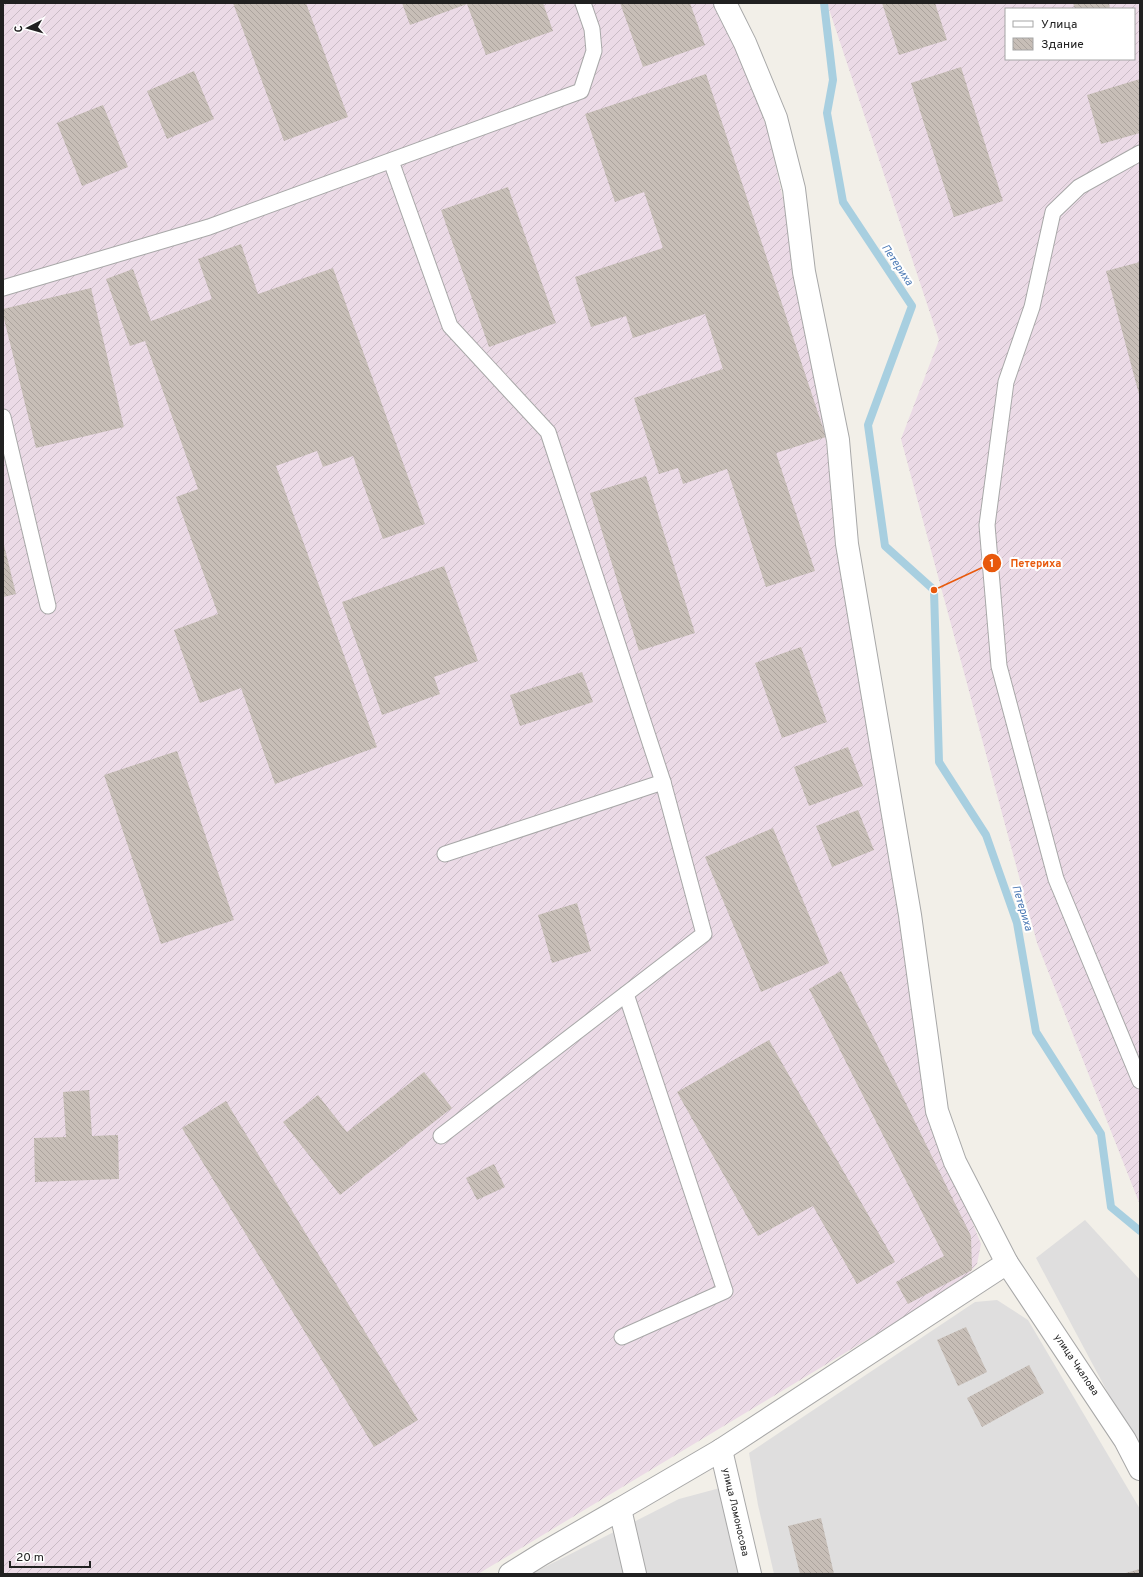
<svg xmlns="http://www.w3.org/2000/svg" width="1143" height="1577" viewBox="0 0 1143 1577" font-family="Overpass,sans-serif">
<defs>
<pattern id="industrial-furrows" width="10" height="10" patternUnits="userSpaceOnUse"><rect width="10" height="10" fill="#ebdae6"/><path d="M-1 1l2-2M0 10L10 0M9 11l2-2" fill="none" stroke="#c9bbc5"/></pattern>
<pattern id="building-back-hatch" width="6" height="6" patternUnits="userSpaceOnUse"><rect width="6" height="6" fill="#c7beb7"/><path d="M-1 5l2 2M0 0l6 6M5-1l2 2" fill="none" stroke="#aba39d"/></pattern>
</defs>
<rect width="100%" height="100%" fill="#f2efe8"/>
<g fill="#dfdede">
<path d="M 1085,1220 L 1140,1280 L 1140,1453 L 1036,1258 Z"/>
<path d="M 997,1300 L 1028,1320 L 1140,1509 L 1140,1574 L 774,1574 L 758,1505 L 749,1453 L 975,1302 Z"/>
<path d="M 720,1488 L 752,1574 L 531,1574 L 679,1499 Z"/>
</g>
<g fill="url(#industrial-furrows)" fill-rule="evenodd">
<path d="M 3,3 L 716,3 L 729,23 L 768,131 L 787,217 L 820,392 L 845,596 L 884,819 L 912,1007 L 964,1201 L 981,1244 L 977,1264 L 961,1283 L 478,1574 L 3,1574 Z"/>
<path d="M 827,3 L 1140,3 L 1140,1205 L 1037,943 L 901,439 L 939,340 ZM 1006,9 L 1134,9 L 1134,59 L 1006,59 Z"/>
</g>
<g fill="none" stroke-linecap="round" stroke-linejoin="round">
<path stroke="#a8cfe0" stroke-width="8" d="M 824,3 L 833,80 L 827,113 L 843,202 L 912,306 L 868,425 L 885,546 L 934,590 L 939,762 L 986,835 L 1017,923 L 1036,1032 L 1101,1134 L 1111,1207 L 1140,1231"/>
</g>
<g fill="url(#building-back-hatch)">
<path d="M 233,3 L 306,3 L 348,117 L 284,141 Z"/>
<path d="M 402,3 L 543,3 L 553,31 L 486,55 L 467,4 L 410,25 Z"/>
<path d="M 620,3 L 690,3 L 705,45 L 643,67 Z"/>
<path d="M 882,3 L 935,3 L 947,40 L 899,55 Z"/>
<path d="M 1073,3 L 1109,3 L 1110,9 L 1075,9 Z"/>
<path d="M 961,67 L 1003,201 L 954,217 L 911,83 Z"/>
<path d="M 194,71 L 214,119 L 167,139 L 147,91 Z"/>
<path d="M 706,74 L 826,437 L 776,453 L 815,571 L 766,587 L 727,469 L 683,484 L 678,468 L 659,474 L 634,398 L 723,369 L 705,314 L 633,338 L 626,316 L 591,327 L 575,277 L 663,248 L 644,192 L 615,202 L 585,114 Z"/>
<path d="M 1140,79 L 1140,133 L 1101,144 L 1087,95 Z"/>
<path d="M 103,105 L 128,167 L 82,186 L 57,123 Z"/>
<path d="M 508,187 L 556,323 L 489,347 L 441,210 Z"/>
<path d="M 241,244 L 258,294 L 333,268 L 425,524 L 383,539 L 353,456 L 323,467 L 317,451 L 276,466 L 377,747 L 275,784 L 241,688 L 200,703 L 174,630 L 218,614 L 176,497 L 198,489 L 145,341 L 130,346 L 106,279 L 133,269 L 151,321 L 212,299 L 198,259 Z"/>
<path d="M 1140,262 L 1140,398 L 1106,271 Z"/>
<path d="M 91,288 L 124,427 L 36,448 L 3,315 L 3,309 Z"/>
<path d="M 646,476 L 695,633 L 639,651 L 590,493 Z"/>
<path d="M 3,541 L 16,594 L 3,597 Z"/>
<path d="M 444,566 L 478,661 L 434,677 L 440,694 L 382,715 L 342,602 Z"/>
<path d="M 801,647 L 827,722 L 782,738 L 755,663 Z"/>
<path d="M 582,672 L 593,702 L 520,726 L 510,695 Z"/>
<path d="M 848,747 L 863,786 L 809,806 L 794,767 Z"/>
<path d="M 177,751 L 234,920 L 161,944 L 104,775 Z"/>
<path d="M 858,810 L 874,850 L 832,867 L 816,826 Z"/>
<path d="M 773,828 L 829,963 L 761,992 L 705,857 Z"/>
<path d="M 577,903 L 591,951 L 552,963 L 538,915 Z"/>
<path d="M 841,971 L 971,1236 L 972,1270 L 908,1304 L 896,1282 L 944,1256 L 809,989 Z"/>
<path d="M 769,1040 L 895,1262 L 857,1284 L 813,1206 L 758,1236 L 677,1092 Z"/>
<path d="M 424,1072 L 452,1108 L 340,1195 L 283,1122 L 318,1095 L 347,1132 Z"/>
<path d="M 89,1090 L 92,1136 L 118,1135 L 119,1179 L 35,1182 L 34,1138 L 66,1137 L 63,1092 Z"/>
<path d="M 226,1101 L 418,1420 L 374,1447 L 182,1128 Z"/>
<path d="M 494,1164 L 505,1187 L 477,1200 L 466,1178 Z"/>
<path d="M 966,1327 L 987,1372 L 958,1386 L 937,1340 Z"/>
<path d="M 1029,1365 L 1044,1393 L 982,1427 L 967,1398 Z"/>
<path d="M 821,1518 L 834,1574 L 800,1574 L 788,1526 Z"/>
<path d="M 1140,1569 L 1140,1574 L 1122,1574 Z"/>
</g>
<g fill="none" stroke-linecap="round" stroke-linejoin="round">
<g stroke="#a8a8a8" stroke-width="17">
<g id="lane">
<path d="M 1140,153 L 1079,187 L 1053,212 L 1032,307 L 1006,382 L 987,525 L 999,666 L 1056,879 L 1140,1081"/>
<path d="M 391,161 L 450,326 L 548,432 L 663,782 L 704,934 L 441,1136"/>
<path d="M 3,288 L 209,227 L 581,91 L 594,51 L 592,29 L 583,3"/>
<path d="M 3,417 L 48,606"/>
<path d="M 445,854 L 663,782"/>
<path d="M 622,1337 L 725,1291 L 626,994"/>
</g>
</g>
<g stroke="#a8a8a8" stroke-width="24">
<g id="street">
<path d="M 1007,1263 L 1125,1440 L 1140,1469"/>
<path d="M 721,1450 L 750,1574"/>
<path d="M 620,1509 L 721,1450 L 1007,1263 L 955,1162 L 937,1111 L 910,915 L 847,544 L 838,440 L 804,272 L 794,189 L 776,118 L 745,43 L 725,3"/>
<path d="M 510,1574 L 542,1554 L 620,1509 L 635,1574"/>
</g>
</g>
<use href="#lane" stroke="#fff" stroke-width="15"/>
<use href="#street" stroke="#fff" stroke-width="22"/>
</g>
<g text-anchor="middle" dominant-baseline="central" stroke-width="4" stroke-linejoin="round" paint-order="stroke">
<g font-size="10" fill="#212121" stroke="#fff">
<text transform="translate(1076 1365) rotate(56)">улица Чкалова</text>
<text transform="translate(735 1512) rotate(77)">улица Ломоносова</text>
</g>
<g font-size="11" font-style="italic" fill="#4a78b4" stroke="#fff">
<text transform="translate(897 265) rotate(56)">Петериха</text>
<text transform="translate(1022 908) rotate(73)">Петериха</text>
</g>
</g>
<path fill="none" stroke="#e8590c" stroke-width="1.5" d="M934 590L992 563"/>
<g fill="#e8590c" stroke="#fff" stroke-width="1.5">
<circle cx="934" cy="590" r="4"/>
<circle cx="992" cy="563" r="10"/>
</g>
<g font-size="12" text-anchor="middle" font-weight="bold" fill="#fff">
<text x="992" y="567">1</text>
</g>
<g font-size="11" text-anchor="middle" font-weight="bold" fill="#e8590c" stroke="#fff" stroke-width="4" stroke-linejoin="round" paint-order="stroke">
<text x="1036" y="567">Петериха</text>
</g>
<rect width="1143" height="1577" fill="none" stroke="#212121" stroke-width="8"/>
<rect x="1005" y="8" width="130" height="52" fill="#ffffff" stroke="#a6a6a6"/>
<rect x="1013" y="21" width="20" height="6" fill="#ffffff" stroke="#a6a6a6"/>
<text x="1041" y="28" font-size="12" fill="#212121">Улица</text>
<rect x="1013" y="38" width="20" height="12" fill="url(#building-back-hatch)" stroke="#a6a6a6"/>
<text x="1041" y="48" font-size="12" fill="#212121">Здание</text>
<g transform="translate(28 28) rotate(264)" stroke="#ffffff" stroke-width="3" paint-order="stroke">
<path d="M0-3L7 15L0 10L-7 15Z" fill="#212121"/>
<text y="-6" font-size="11" font-weight="bold" text-anchor="middle" fill="#212121">С</text>
</g>
<path d="M10 1561v6h80v-6" fill="none" stroke="#212121" stroke-width="2"/>
<text x="16" y="1561" font-size="12" fill="#212121" stroke="#ffffff" stroke-width="3" paint-order="stroke">20 m</text>
</svg>
